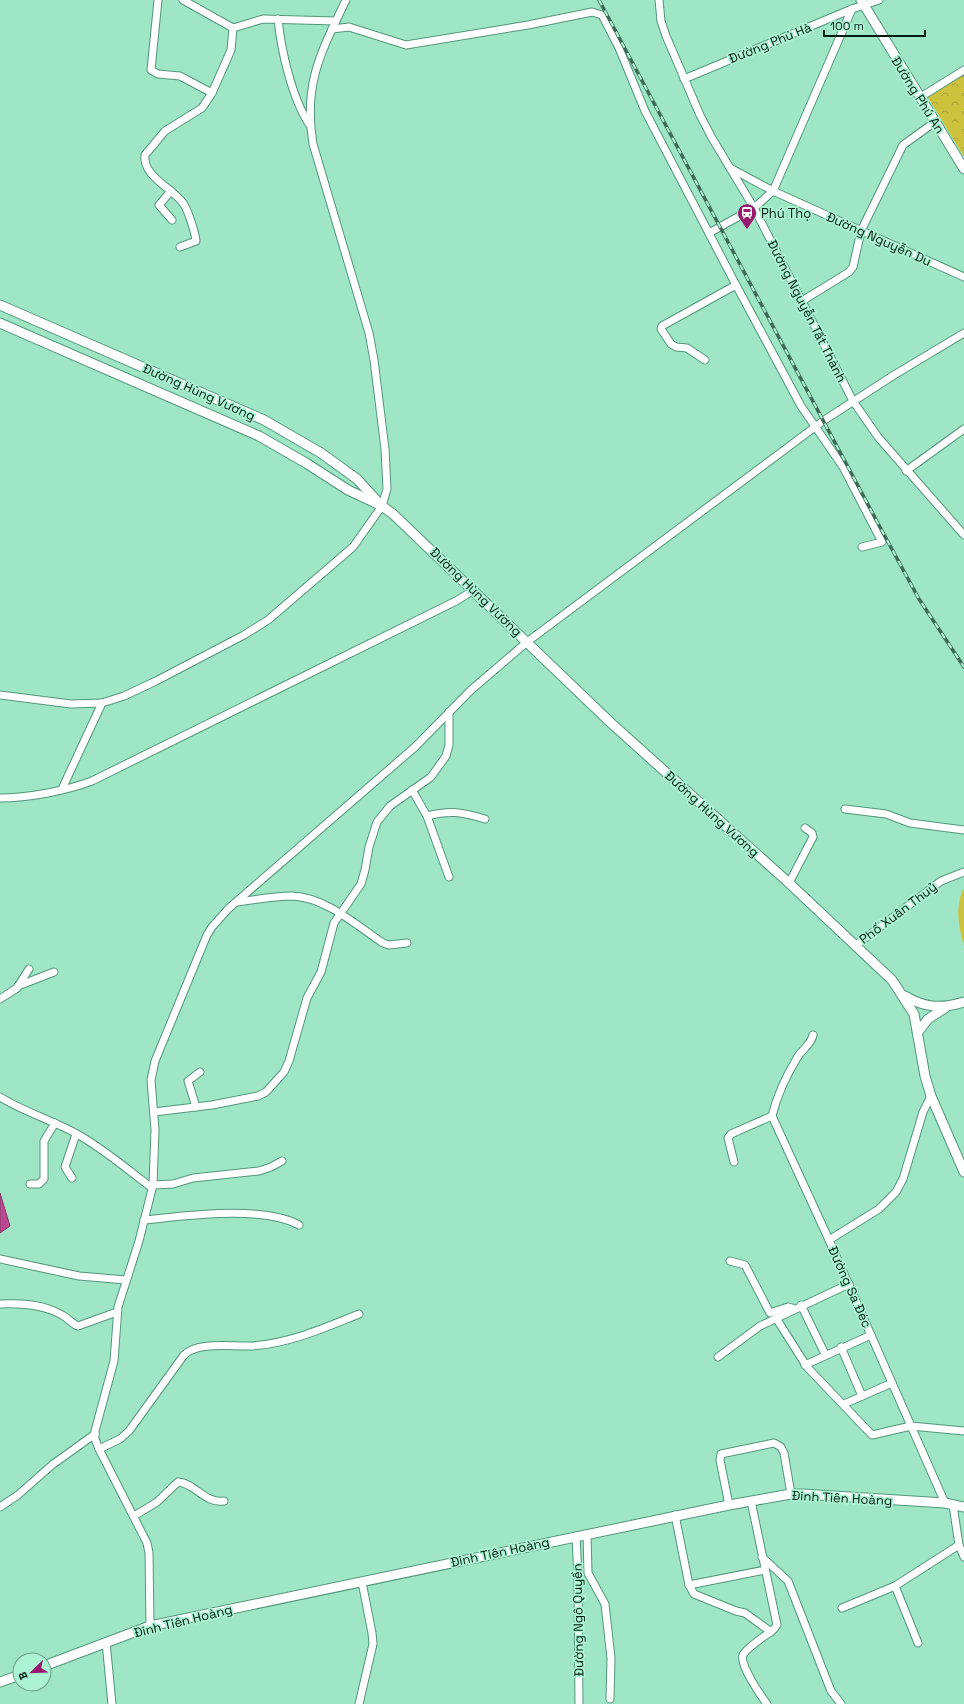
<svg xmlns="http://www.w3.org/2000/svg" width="964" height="1704" viewBox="0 0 964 1704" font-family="'Space Grotesk',sans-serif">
<defs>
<pattern id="forest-crowns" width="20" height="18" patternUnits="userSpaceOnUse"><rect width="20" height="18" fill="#ccc23e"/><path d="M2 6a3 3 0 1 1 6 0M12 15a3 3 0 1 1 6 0" fill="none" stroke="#ada635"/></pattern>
</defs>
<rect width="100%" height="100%" fill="#9fe6c6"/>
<path fill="url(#forest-crowns)" d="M 964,73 L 964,157 L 927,96 Z"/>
<path fill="#ccc23e" d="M 964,888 L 964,945 C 958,926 955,905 964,888 Z"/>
<path fill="#bc4790" stroke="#843a6a" d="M 0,1193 L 10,1226 L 0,1233 Z"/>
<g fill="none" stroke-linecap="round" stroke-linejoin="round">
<g stroke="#52977a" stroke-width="9">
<g id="minor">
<path d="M 158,0 L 151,70 L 158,74 L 180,76 L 212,93"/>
<path d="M 183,0 L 233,28 L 263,19 L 336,21"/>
<path d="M 659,0 L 661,21 L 666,36 L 700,115 L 712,138 L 754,208 L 853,401 L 878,437 L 964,535"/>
<path d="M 278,19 C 281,50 292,98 309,124"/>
<path d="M 332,29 L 349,27 L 406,45 L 528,25 L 592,12 L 602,15 L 619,48 L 645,111 L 736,285 L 801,406 L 843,467 L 882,542 L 862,547"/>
<path d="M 684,79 L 852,9 L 879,0"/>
<path d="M 919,98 L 964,70"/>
<path d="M 730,168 L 773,191 L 964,277"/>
<path d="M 171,191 L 159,205 L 172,220"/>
<path d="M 709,233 L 754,208 L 773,191 L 852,9"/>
<path d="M 180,247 L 196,241 C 195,232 188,210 183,203 C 172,188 142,176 145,155 L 165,131 L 202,108 L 212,93 L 231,50 L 233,28"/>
<path d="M 802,301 L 849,272 L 853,267 L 861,231 L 903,145 L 935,122"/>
<path d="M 705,360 L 687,348 L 676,347 L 671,344 L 661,329 L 662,326 L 736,285"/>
<path d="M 906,471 L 964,429"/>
<path d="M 0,695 L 71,704 L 102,703 L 124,696 L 156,681 L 244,635 L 268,620 L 353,547 L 382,506 L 387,489 L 385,449 L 374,360 L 369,333 L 313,144 C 303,84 321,52 346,0"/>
<path d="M 62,789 L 102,703"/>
<path d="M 412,790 L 427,816 L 449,877"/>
<path d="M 0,798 C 28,798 65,791 92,781 L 456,601 L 474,590"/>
<path d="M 845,809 L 886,814 L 910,823 L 964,830"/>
<path d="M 427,816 C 450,810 462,812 485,819"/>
<path d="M 789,883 L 813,837 L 812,833 L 805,828"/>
<path d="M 237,902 C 255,900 273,896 292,896 C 325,897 356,925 383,943 L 389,945 L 407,943"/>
<path d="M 856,945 L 941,881 L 964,872"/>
<path d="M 18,986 L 54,972"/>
<path d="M 0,999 L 17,988 L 29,969"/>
<path d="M 813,1035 C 811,1045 802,1049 797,1058 C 786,1076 777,1096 772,1116 L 829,1240 L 945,1503"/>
<path d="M 0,1097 C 24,1112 52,1120 77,1134 C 104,1149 128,1170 152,1188"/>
<path d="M 196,1107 L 188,1081 L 200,1072"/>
<path d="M 154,1112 L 212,1105 L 258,1096 L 266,1092 L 284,1072 L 289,1061 L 307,998 L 321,972 L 334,923 L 361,884 L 365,870 L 369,847 L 377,822 L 390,806 L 431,777 L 446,756 L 449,745 L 449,712"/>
<path d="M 734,1162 L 728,1138 L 731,1134 L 772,1116"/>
<path d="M 72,1178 L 65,1167 L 76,1134"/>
<path d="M 30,1184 L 39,1184 L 44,1179 L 44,1141 L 55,1123"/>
<path d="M 153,1185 L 173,1184 L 193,1178 L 259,1171 L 271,1167 L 282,1161"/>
<path d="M 144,1220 C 186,1216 262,1205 299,1225"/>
<path d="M 829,1240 L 879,1209 L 896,1192 L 903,1179 L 923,1112 L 931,1096"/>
<path d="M 0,1259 L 79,1276 L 126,1280"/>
<path d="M 730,1261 L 745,1265 L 770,1313 L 788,1307 L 792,1308"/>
<path d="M 0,1304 C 21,1303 43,1304 62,1315 C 68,1318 72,1324 78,1326 L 117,1312"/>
<path d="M 801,1305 L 825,1354"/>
<path d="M 776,1318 L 807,1367 L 872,1435 L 911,1426 L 964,1431"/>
<path d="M 841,1347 L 862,1396"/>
<path d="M 718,1357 L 760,1326 L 849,1284"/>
<path d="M 805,1365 L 871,1335"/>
<path d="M 844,1404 L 892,1383"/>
<path d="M 99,1449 L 120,1439 L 129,1431 L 184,1355 C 198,1341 233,1347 252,1346 C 291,1343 324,1328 359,1314"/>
<path d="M 751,1501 L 777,1625 L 774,1629 C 767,1635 747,1647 743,1655 C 739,1664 761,1696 767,1704"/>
<path d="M 729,1505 L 720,1460 L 721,1454 L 774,1443 L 781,1447 L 784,1453 L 791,1494"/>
<path d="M 953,1505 L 959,1545 L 964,1557"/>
<path d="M 0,1507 L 18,1495 L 52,1465 L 95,1434"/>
<path d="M 675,1515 L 689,1585 L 694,1594 L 736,1611 L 745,1613 L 771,1632"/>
<path d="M 134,1516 L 157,1502 L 178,1482 C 195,1483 205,1504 224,1501"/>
<path d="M 587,1534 L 588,1573 L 605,1604 L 611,1658 L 610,1699"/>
<path d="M 576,1536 L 578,1579 L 579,1704"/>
<path d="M 762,1557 L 788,1581 L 831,1691 L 841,1704"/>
<path d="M 689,1585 L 765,1570"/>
<path d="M 895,1586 L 918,1643"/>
<path d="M 842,1608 L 895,1586 L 959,1545"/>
<path d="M 150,1626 L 149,1553 L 147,1543 L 99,1449 L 95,1439 L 95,1431 L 114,1361 L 118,1307 L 139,1241 L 153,1185 L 155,1130 L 151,1080 L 155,1061 L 207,935 L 212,927 L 228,909 L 415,747 L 471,690 L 527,642 L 823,421 L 894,375 L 964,333"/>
<path d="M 106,1642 L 112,1704"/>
<path d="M 359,1704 L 373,1644 L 372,1633 L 362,1582"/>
</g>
</g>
<g stroke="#52977a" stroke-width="11">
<g id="major">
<path d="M 861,0 L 964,169"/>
<path d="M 0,305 L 264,420 L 321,453 L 357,479 L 378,502"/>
<path d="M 0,323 L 259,436 L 306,463 L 348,490 L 382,506 L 393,514 L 611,723 L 789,883 L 892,980 L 914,1014 L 925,1076 L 931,1096 L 964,1172"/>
<path d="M 905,996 C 925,1008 942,1009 964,1002"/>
<path d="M 918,1032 L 928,1019 L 945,1008"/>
<path d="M 44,1666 L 150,1626 L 729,1505 L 791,1494 L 802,1494 L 945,1503 L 964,1507"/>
<path d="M 0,1682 L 20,1675"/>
</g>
</g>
<use href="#minor" stroke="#fff" stroke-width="7"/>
<use href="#major" stroke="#fff" stroke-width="9"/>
<g stroke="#3e6b57" stroke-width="3.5">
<path id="rail" d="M 599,0 L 881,529 L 919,599 L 964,667"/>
</g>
<use href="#rail" stroke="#acf3d3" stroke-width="2" stroke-dasharray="6" stroke-linecap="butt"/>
</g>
<defs>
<g id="station-pin" transform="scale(1)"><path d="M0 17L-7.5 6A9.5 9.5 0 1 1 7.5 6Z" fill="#981970" stroke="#acf3d3"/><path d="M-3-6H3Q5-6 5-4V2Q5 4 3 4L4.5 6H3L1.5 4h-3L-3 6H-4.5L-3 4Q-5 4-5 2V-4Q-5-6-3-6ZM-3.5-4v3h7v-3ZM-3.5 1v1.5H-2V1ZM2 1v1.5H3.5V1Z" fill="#fff"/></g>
</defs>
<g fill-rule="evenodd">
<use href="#station-pin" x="747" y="213"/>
</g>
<g text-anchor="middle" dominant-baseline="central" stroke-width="3.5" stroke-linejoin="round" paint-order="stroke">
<g font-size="13" fill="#011d12" stroke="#acf3d3">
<text transform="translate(770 43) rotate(-22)">Đường Phú Hà</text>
<text transform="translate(918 95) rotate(58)">Đường Phú An</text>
<text transform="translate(879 239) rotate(24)">Đường Nguyễn Du</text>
<text transform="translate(807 311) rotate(63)">Đường Nguyễn Tất Thành</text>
<text transform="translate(199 392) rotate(24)">Đường Hùng Vương</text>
<text transform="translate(476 592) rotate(44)">Đường Hùng Vương</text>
<text transform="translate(712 814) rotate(42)">Đường Hùng Vương</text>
<text transform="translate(898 913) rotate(-37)">Phố Xuân Thuỷ</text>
<text transform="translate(850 1287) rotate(66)">Đường Sa Đéc</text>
<text transform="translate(842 1498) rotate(3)">Đinh Tiên Hoàng</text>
<text transform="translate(500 1552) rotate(-12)">Đinh Tiên Hoàng</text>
<text transform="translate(578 1620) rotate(-91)">Đường Ngô Quyền</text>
<text transform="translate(183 1621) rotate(-14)">Đinh Tiên Hoàng</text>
</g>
<g font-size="13" fill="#011d12" stroke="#acf3d3" text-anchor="start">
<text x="761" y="213">Phú Thọ</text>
</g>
</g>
<g transform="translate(32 1672) rotate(247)"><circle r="19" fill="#acf3d3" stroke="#689d86"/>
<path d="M0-3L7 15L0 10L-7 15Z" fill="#981970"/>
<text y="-6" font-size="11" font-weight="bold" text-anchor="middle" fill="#011d12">B</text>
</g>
<path d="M824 30v6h101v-6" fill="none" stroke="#011d12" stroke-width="2"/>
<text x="830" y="30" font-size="12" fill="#011d12" stroke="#acf3d3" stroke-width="3" paint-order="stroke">100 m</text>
</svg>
